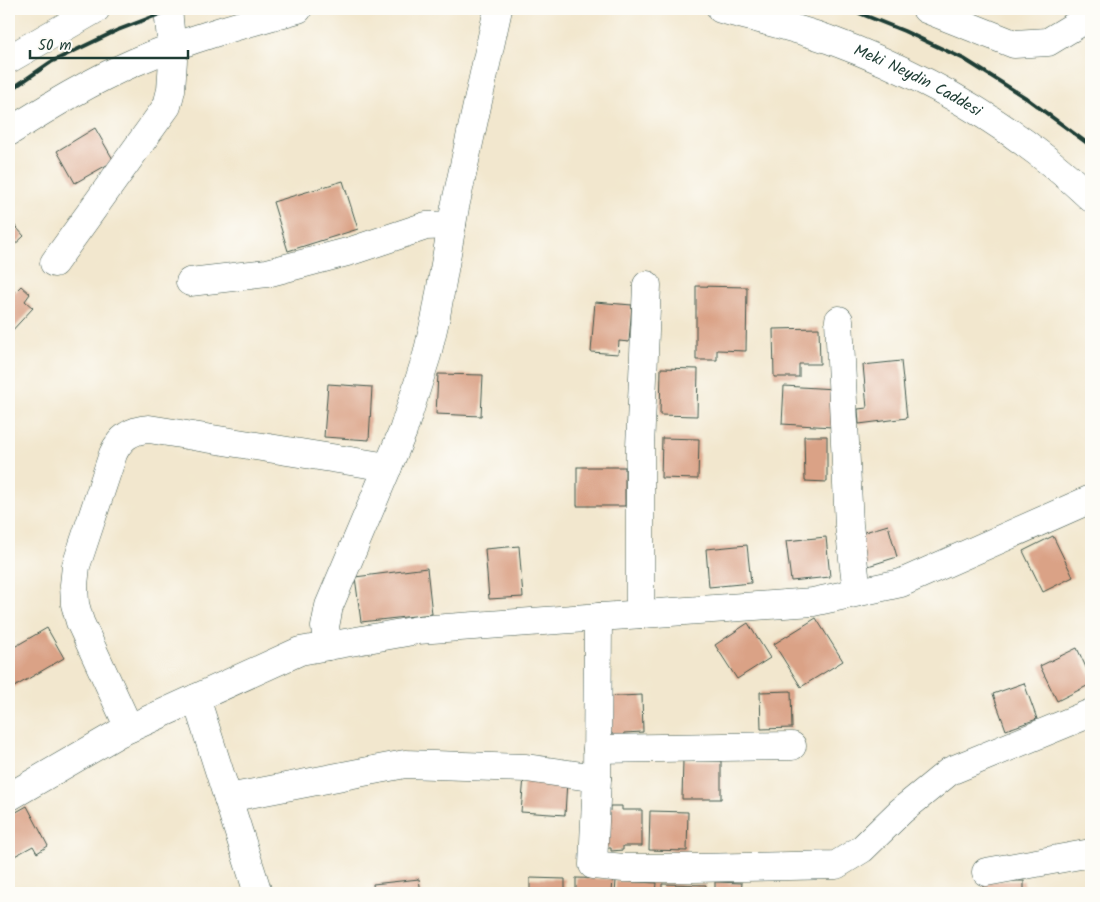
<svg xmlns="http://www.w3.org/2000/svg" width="1100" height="902" viewBox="0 0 1100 902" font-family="Kalam,sans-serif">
<rect width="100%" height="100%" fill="#fdfcf7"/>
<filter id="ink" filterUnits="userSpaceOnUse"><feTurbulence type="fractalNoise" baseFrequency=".02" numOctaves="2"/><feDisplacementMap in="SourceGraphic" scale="10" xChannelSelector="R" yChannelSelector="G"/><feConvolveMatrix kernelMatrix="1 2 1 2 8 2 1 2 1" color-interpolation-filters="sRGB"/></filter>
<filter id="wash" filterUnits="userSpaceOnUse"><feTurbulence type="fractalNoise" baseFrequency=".0096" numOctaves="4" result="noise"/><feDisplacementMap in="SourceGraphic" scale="20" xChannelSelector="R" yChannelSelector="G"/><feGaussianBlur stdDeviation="1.12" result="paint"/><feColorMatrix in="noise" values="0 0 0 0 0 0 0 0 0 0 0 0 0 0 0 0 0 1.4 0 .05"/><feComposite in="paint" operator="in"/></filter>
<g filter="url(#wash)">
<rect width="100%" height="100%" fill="#f2e7ce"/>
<g id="blocks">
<g fill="#daa286">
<path d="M 95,128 L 114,161 L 75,183 L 57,151 Z"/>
<path d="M 343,181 L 358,229 L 288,251 L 273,202 Z"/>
<path d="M 9,219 L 24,236 L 9,250 Z"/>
<path d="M 21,286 L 30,294 L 25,301 L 33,308 L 9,334 L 9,287 L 15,292 Z"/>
<path d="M 696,286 L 747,287 L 746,351 L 717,350 L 717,360 L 696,360 Z"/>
<path d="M 595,302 L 632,305 L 629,342 L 619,341 L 618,354 L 591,352 Z"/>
<path d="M 819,328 L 820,364 L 799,364 L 799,377 L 774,377 L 773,329 Z"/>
<path d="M 901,361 L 907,418 L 859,424 L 858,409 L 867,408 L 863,365 Z"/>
<path d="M 661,368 L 698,369 L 697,416 L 660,415 Z"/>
<path d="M 438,374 L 483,375 L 481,416 L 436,414 Z"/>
<path d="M 328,384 L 372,387 L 369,440 L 324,437 Z"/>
<path d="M 784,386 L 834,389 L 832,427 L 782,424 Z"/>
<path d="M 804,436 L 827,436 L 827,482 L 805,481 Z"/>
<path d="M 662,438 L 699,439 L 698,479 L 661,478 Z"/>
<rect x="577" y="467" width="48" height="39"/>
<path d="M 888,525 L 897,557 L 865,567 L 855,535 Z"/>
<path d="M 1053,536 L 1073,577 L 1043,592 L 1023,551 Z"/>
<path d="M 826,537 L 830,577 L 791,581 L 786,541 Z"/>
<path d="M 747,545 L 751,583 L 709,587 L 706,549 Z"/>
<path d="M 519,546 L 523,597 L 489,599 L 485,549 Z"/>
<path d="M 427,568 L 432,614 L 361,622 L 355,577 Z"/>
<path d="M 816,618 L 843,661 L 801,687 L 774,644 Z"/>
<path d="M 748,623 L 770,658 L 737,679 L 715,645 Z"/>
<path d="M 47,628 L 64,658 L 9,690 L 9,650 Z"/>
<path d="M 1077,648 L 1091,678 L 1091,684 L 1057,701 L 1040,666 Z"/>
<path d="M 1024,683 L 1037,719 L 1006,730 L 993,694 Z"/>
<path d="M 791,691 L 792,728 L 761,729 L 760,692 Z"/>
<path d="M 642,695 L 643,732 L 624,733 L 623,736 L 612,737 L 612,733 L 599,733 L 598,697 Z"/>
<path d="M 683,760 L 721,761 L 721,799 L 682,799 Z"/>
<path d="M 524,777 L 567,780 L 565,815 L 521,812 Z"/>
<path d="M 27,806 L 48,846 L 37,853 L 33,846 L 9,859 L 9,816 Z"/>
<path d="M 610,806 L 622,806 L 622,810 L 642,810 L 642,846 L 623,846 L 623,850 L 611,851 L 611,848 L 598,848 L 598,811 L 610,811 Z"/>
<path d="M 650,811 L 688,812 L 687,851 L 649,850 Z"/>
<path d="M 530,878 L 565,879 L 565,893 L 530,893 Z"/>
<path d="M 576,878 L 613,879 L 612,893 L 576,893 Z"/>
<path d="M 419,879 L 421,893 L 374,893 L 373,884 Z"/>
<path d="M 616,881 L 657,883 L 656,893 L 615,893 Z"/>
<rect x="983" y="881" width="41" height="12"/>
<path d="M 715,882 L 742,883 L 741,893 L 715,893 Z"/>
<path d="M 662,884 L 706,885 L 705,893 L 662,893 Z"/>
</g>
</g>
</g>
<g filter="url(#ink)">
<use href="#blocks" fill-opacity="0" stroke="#3f564b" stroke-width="1"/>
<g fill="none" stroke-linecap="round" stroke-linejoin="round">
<g stroke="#3f564b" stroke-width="29">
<g id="minor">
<path id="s1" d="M 721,9 C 757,19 795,27 830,40 C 928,76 1015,126 1091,198"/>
<path d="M 926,9 L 1014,44 L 1048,42 L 1091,16"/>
<path d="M 9,59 L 96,9"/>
<path d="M 9,132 C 50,106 91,81 135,62 C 188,39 243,24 298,9"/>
<path d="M 54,263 L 167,106 L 171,90 L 173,60 L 168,9"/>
<path d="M 190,282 L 267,273 L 351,251 L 426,226 L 452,225"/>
<path d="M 839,320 L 849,525 L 857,592"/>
<path d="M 640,614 L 640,447 L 647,285"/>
<path d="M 598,617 L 597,778 L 593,865 L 624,868 L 694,868 L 836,865 L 862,849 L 901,811 L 950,771 L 1091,713"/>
<path d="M 328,646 L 325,627 L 329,606 L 403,431 L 427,355 L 436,316 L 455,207 L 498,9"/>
<path d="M 196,698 L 258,893"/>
<path d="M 129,728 L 80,622 L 75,604 L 74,585 L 76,566 L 113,454 C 120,438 131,430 149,429 L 388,467"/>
<path d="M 597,749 L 792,746"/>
<path d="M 9,797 L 119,733 L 300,651 L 418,630 L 813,602 L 901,583 L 1091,499"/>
<path d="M 228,798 L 405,764 L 526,768 L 597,778"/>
<path d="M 986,872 L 1091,853"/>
</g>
</g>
<use href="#minor" stroke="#fff" stroke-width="28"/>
<g stroke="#1f3d34" stroke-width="4">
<path d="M 849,9 L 904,31 L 964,59 L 1026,98 L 1091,146"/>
<path d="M 9,91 L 51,62 L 118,30 L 173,9"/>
</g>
</g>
</g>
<g text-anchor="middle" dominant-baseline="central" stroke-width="4" stroke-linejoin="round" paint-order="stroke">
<g font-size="16" fill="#1f3d34" stroke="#fdfcf7">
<text stroke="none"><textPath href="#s1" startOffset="210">Meki Neydin Caddesi</textPath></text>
</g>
</g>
<rect width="1100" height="902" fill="none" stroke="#fdfcf7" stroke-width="30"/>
<path d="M30 50v8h158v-8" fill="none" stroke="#1f3d34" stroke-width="2.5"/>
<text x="38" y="50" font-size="15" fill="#1f3d34" stroke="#fdfcf7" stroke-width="4" paint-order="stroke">50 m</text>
</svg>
